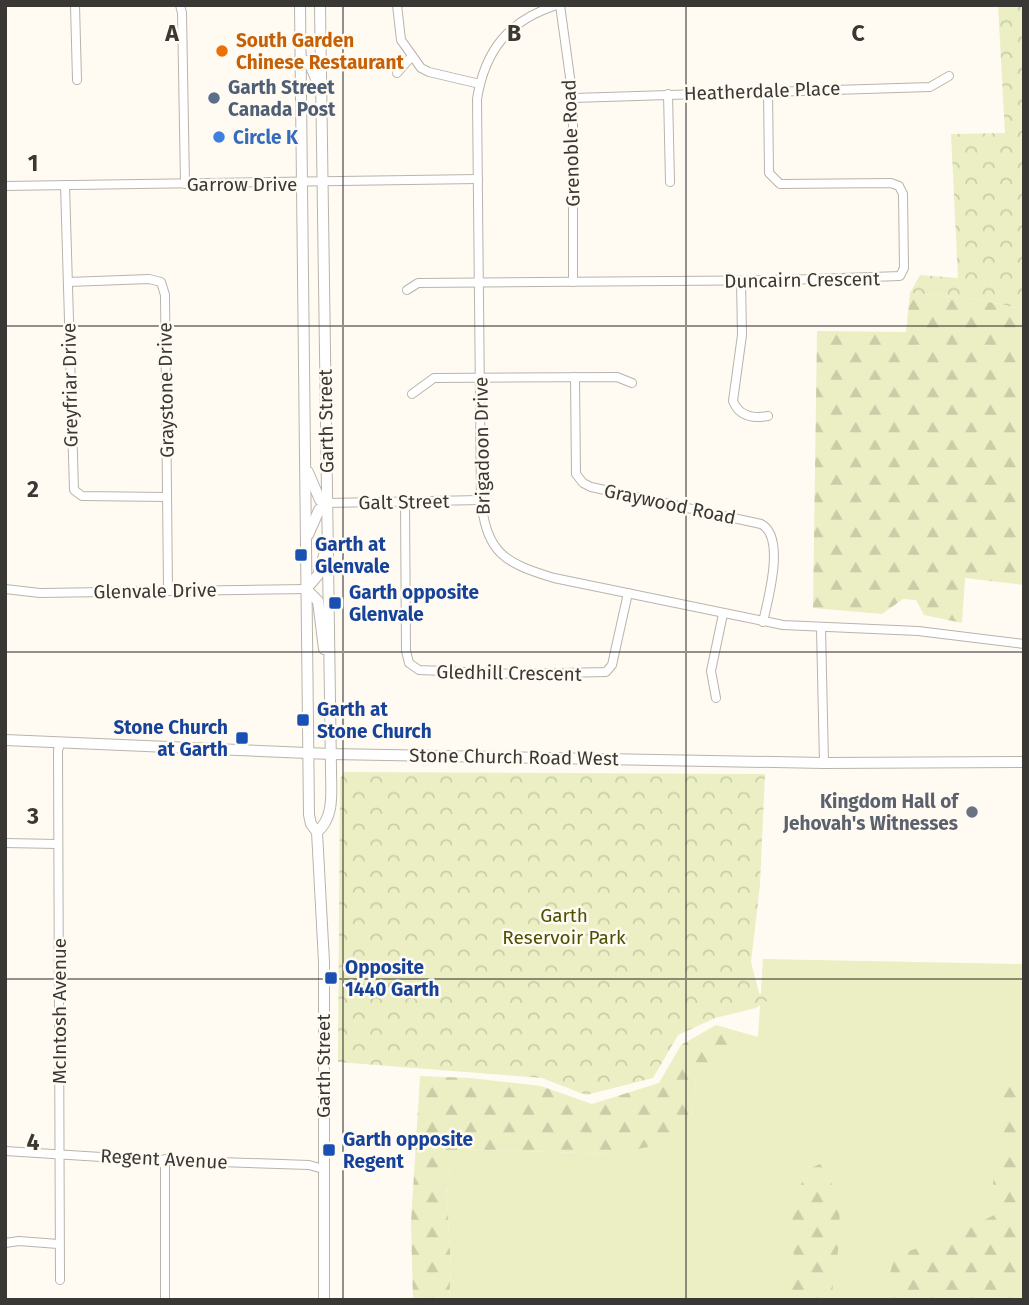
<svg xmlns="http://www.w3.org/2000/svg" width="1029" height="1305" viewBox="0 0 1029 1305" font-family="'Fira Sans',sans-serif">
<defs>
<pattern id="forest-firs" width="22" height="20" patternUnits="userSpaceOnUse" patternTransform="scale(1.75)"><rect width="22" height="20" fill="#ebefc3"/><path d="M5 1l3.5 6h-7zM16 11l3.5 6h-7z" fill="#cacea8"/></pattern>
<pattern id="park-crowns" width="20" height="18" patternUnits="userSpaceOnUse" patternTransform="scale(1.75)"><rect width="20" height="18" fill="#ebefc3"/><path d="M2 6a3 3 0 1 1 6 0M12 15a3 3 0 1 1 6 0" fill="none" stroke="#cacea8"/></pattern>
</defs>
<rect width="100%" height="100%" fill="#fffbf3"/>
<path fill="#ebefc3" d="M 763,959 L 1024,964 L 1024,1300 L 449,1300 L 451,1269 L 446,1181 L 459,1149 L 610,1154 L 691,1115 L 696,1080 L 758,1037 Z"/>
<g fill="url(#forest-firs)">
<path d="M 910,293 L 974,299 L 1024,309 L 1024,585 L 965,578 L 962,623 L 924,615 L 916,600 L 903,599 L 882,614 L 813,608 L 817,331 L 906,332 Z"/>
<path d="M 716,1025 L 758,1037 L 696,1080 L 691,1115 L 676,1142 L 610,1154 L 459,1149 L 446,1181 L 451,1269 L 449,1300 L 413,1300 L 411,1223 L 420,1076 L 469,1078 L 541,1086 L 592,1104 L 659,1083 L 681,1045 Z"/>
<path d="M 996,1078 L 1024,1078 L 1024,1300 L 883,1300 L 893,1262 L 899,1255 L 967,1229 L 996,1214 L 998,1205 L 993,1184 L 996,1158 Z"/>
<path d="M 820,1164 C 845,1196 841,1227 836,1266 C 834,1277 832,1289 832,1300 L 784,1300 L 794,1258 L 792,1210 L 800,1186 L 811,1168 Z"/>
</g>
<g fill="url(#park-crowns)">
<path d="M 998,5 L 1024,5 L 1024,309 L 974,299 L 910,293 L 920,275 L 958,278 L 951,134 L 1005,133 Z"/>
<path d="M 344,772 L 765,774 L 760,885 L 751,962 L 759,993 L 768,1000 L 756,1008 L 715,1018 L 678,1035 L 653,1078 L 586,1095 L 542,1078 L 338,1062 L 340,779 Z"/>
</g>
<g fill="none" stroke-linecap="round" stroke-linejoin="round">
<g stroke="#b9b4ab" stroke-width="10">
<g id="street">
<path d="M 75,5 L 77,80"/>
<path d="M 180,5 L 182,13 L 185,184"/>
<path d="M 397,5 L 401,40 L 421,68 L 429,72 L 480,84"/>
<path d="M 557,5 C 509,20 485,50 477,99 L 481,500 C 487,554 505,563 554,578 L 783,625 L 918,631 L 1024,644"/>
<path d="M 560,5 L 573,99 L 573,282"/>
<path d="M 397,73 L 412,56"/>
<path d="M 668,94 L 670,182"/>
<path d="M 573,98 L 930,87 L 949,76"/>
<path d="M 65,185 L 74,490 L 82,496 L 167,497"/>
<path d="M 5,186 L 478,179"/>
<path d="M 741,281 L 742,335 L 733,401 C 739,416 752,419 768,416"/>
<path d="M 68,282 L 149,279 L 161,282 L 165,295 L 168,591"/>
<path d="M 407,290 L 418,283 L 784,280 L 900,276 L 904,268 L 903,194 L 899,186 L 891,183 L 780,184 L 769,173 L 768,91"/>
<path d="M 575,377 L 576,474 L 583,483 L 591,487 L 761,524 C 786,537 768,599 763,622"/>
<path d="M 412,394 L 434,378 L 617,377 L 632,383"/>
<path d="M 405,502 L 406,651 L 409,663 L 419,670 L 515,674 L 606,672 L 612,665 L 628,593"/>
<path d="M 327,503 L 481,500"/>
<path d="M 5,589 L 40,593 L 306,589"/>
<path d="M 821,628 L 824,763"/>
<path d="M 716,698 L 711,671 L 723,614"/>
<path d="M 5,843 L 58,844"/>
<path d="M 5,1151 L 133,1159 L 309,1165 L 323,1169"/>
<path d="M 165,1159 L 165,1300"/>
<path d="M 5,1243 L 19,1241 L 58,1244"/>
<path d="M 60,1280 L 58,750 L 61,742"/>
</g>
</g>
<g stroke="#b9b4ab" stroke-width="12">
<g id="secondary">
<path d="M 300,5 L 309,815 L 311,824 L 317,832 L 324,962 L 324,1300"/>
<path d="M 300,59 L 309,62 L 319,86"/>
<path d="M 308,535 L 319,510 L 327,503 L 320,500 L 308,472"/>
<path d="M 324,649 L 318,601 L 306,589 L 318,575 L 325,552"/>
<path d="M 5,740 L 331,754 L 824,763 L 1024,762"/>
<path d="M 317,832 C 335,817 331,792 331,769 L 320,5"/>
</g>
</g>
<use href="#street" stroke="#fff" stroke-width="8"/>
<use href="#secondary" stroke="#fff" stroke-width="10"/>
</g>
<path fill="none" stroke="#3a3834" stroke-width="2" stroke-opacity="0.55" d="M 343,5 L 343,1300M 686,5 L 686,1300M 5,326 L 1024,326M 5,652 L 1024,652M 5,979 L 1024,979"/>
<circle fill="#e8710a" stroke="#fffbf3" stroke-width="2.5" cx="222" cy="51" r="7"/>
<circle fill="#5c6f8a" stroke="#fffbf3" stroke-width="2.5" cx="214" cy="98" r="7"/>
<circle fill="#3f7fe0" stroke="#fffbf3" stroke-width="2.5" cx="219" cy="137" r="7"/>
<g fill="#1a4fb4" stroke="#fffbf3" stroke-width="2.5">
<rect x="294" y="548" width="14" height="14" rx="3.5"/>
<rect x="328" y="596" width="14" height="14" rx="3.5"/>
<rect x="296" y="713" width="14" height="14" rx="3.5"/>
<rect x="235" y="731" width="14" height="14" rx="3.5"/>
<rect x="324" y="971" width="14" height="14" rx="3.5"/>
<rect x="322" y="1143" width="14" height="14" rx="3.5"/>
</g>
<circle fill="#6b7280" stroke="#fffbf3" stroke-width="2.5" cx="972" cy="812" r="7"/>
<g text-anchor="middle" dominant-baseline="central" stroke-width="5" stroke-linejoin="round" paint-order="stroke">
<g font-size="19" font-weight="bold" fill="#c56008" stroke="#fffbf3" text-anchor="start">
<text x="236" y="40">South Garden<tspan x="236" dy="22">Chinese Restaurant</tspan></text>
</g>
<g font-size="19" font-weight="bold" fill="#4e5e75" stroke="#fffbf3" text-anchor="start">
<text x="228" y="87">Garth Street<tspan x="228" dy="22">Canada Post</tspan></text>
</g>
<g font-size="19" fill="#3a3834" stroke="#fffbf3">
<text transform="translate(762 91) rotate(-2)">Heatherdale Place</text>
<text transform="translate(571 143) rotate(-92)">Grenoble Road</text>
<text x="242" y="184">Garrow Drive</text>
<text transform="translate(802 280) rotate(-1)">Duncairn Crescent</text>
<text transform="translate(70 385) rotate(-91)">Greyfriar Drive</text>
<text transform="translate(166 390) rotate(-91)">Graystone Drive</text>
<text transform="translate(326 421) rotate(-91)">Garth Street</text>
<text transform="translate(482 446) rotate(-91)">Brigadoon Drive</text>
<text transform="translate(404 502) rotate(-1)">Galt Street</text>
<text transform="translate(670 504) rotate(12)">Graywood Road</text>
<text transform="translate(155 591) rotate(-1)">Glenvale Drive</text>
<text transform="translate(509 673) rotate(1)">Gledhill Crescent</text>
<text transform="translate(514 757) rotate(1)">Stone Church Road West</text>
<text transform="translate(59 1011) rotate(-90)">McIntosh Avenue</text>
<text transform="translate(323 1066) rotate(-90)">Garth Street</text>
<text transform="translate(164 1159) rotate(3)">Regent Avenue</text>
</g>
<g font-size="19" font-weight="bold" fill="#366cbe" stroke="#fffbf3" text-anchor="start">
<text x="233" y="137">Circle K</text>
</g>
<g font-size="19" font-weight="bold" fill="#164399" stroke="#fffbf3" text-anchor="start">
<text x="315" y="544">Garth at<tspan x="315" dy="22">Glenvale</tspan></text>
<text x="349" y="592">Garth opposite<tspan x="349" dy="22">Glenvale</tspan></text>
<text x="317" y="709">Garth at<tspan x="317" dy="22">Stone Church</tspan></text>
<text x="228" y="727" text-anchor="end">Stone Church<tspan x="228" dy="22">at Garth</tspan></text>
<text x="345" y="967">Opposite<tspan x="345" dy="22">1440 Garth</tspan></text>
<text x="343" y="1139">Garth opposite<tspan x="343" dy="22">Regent</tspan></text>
</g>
<g font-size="19" font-weight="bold" fill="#5b616d" stroke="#fffbf3" text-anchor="end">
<text x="958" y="801">Kingdom Hall of<tspan x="958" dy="22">Jehovah's Witnesses</tspan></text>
</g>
<g font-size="19" fill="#4d4f02" stroke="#fffbf3">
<text x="564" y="915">Garth<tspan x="564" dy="22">Reservoir Park</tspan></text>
</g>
</g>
<g font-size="23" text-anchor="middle" font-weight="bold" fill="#3a3834" stroke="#fffbf3" stroke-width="5" stroke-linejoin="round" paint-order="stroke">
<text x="172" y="41">A</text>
<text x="514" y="41">B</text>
<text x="858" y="41">C</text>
<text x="33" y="171">1</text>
<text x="33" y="497">2</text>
<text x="33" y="824">3</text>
<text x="33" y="1150">4</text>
</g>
<rect width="1029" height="1305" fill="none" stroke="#3a3834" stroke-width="14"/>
</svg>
